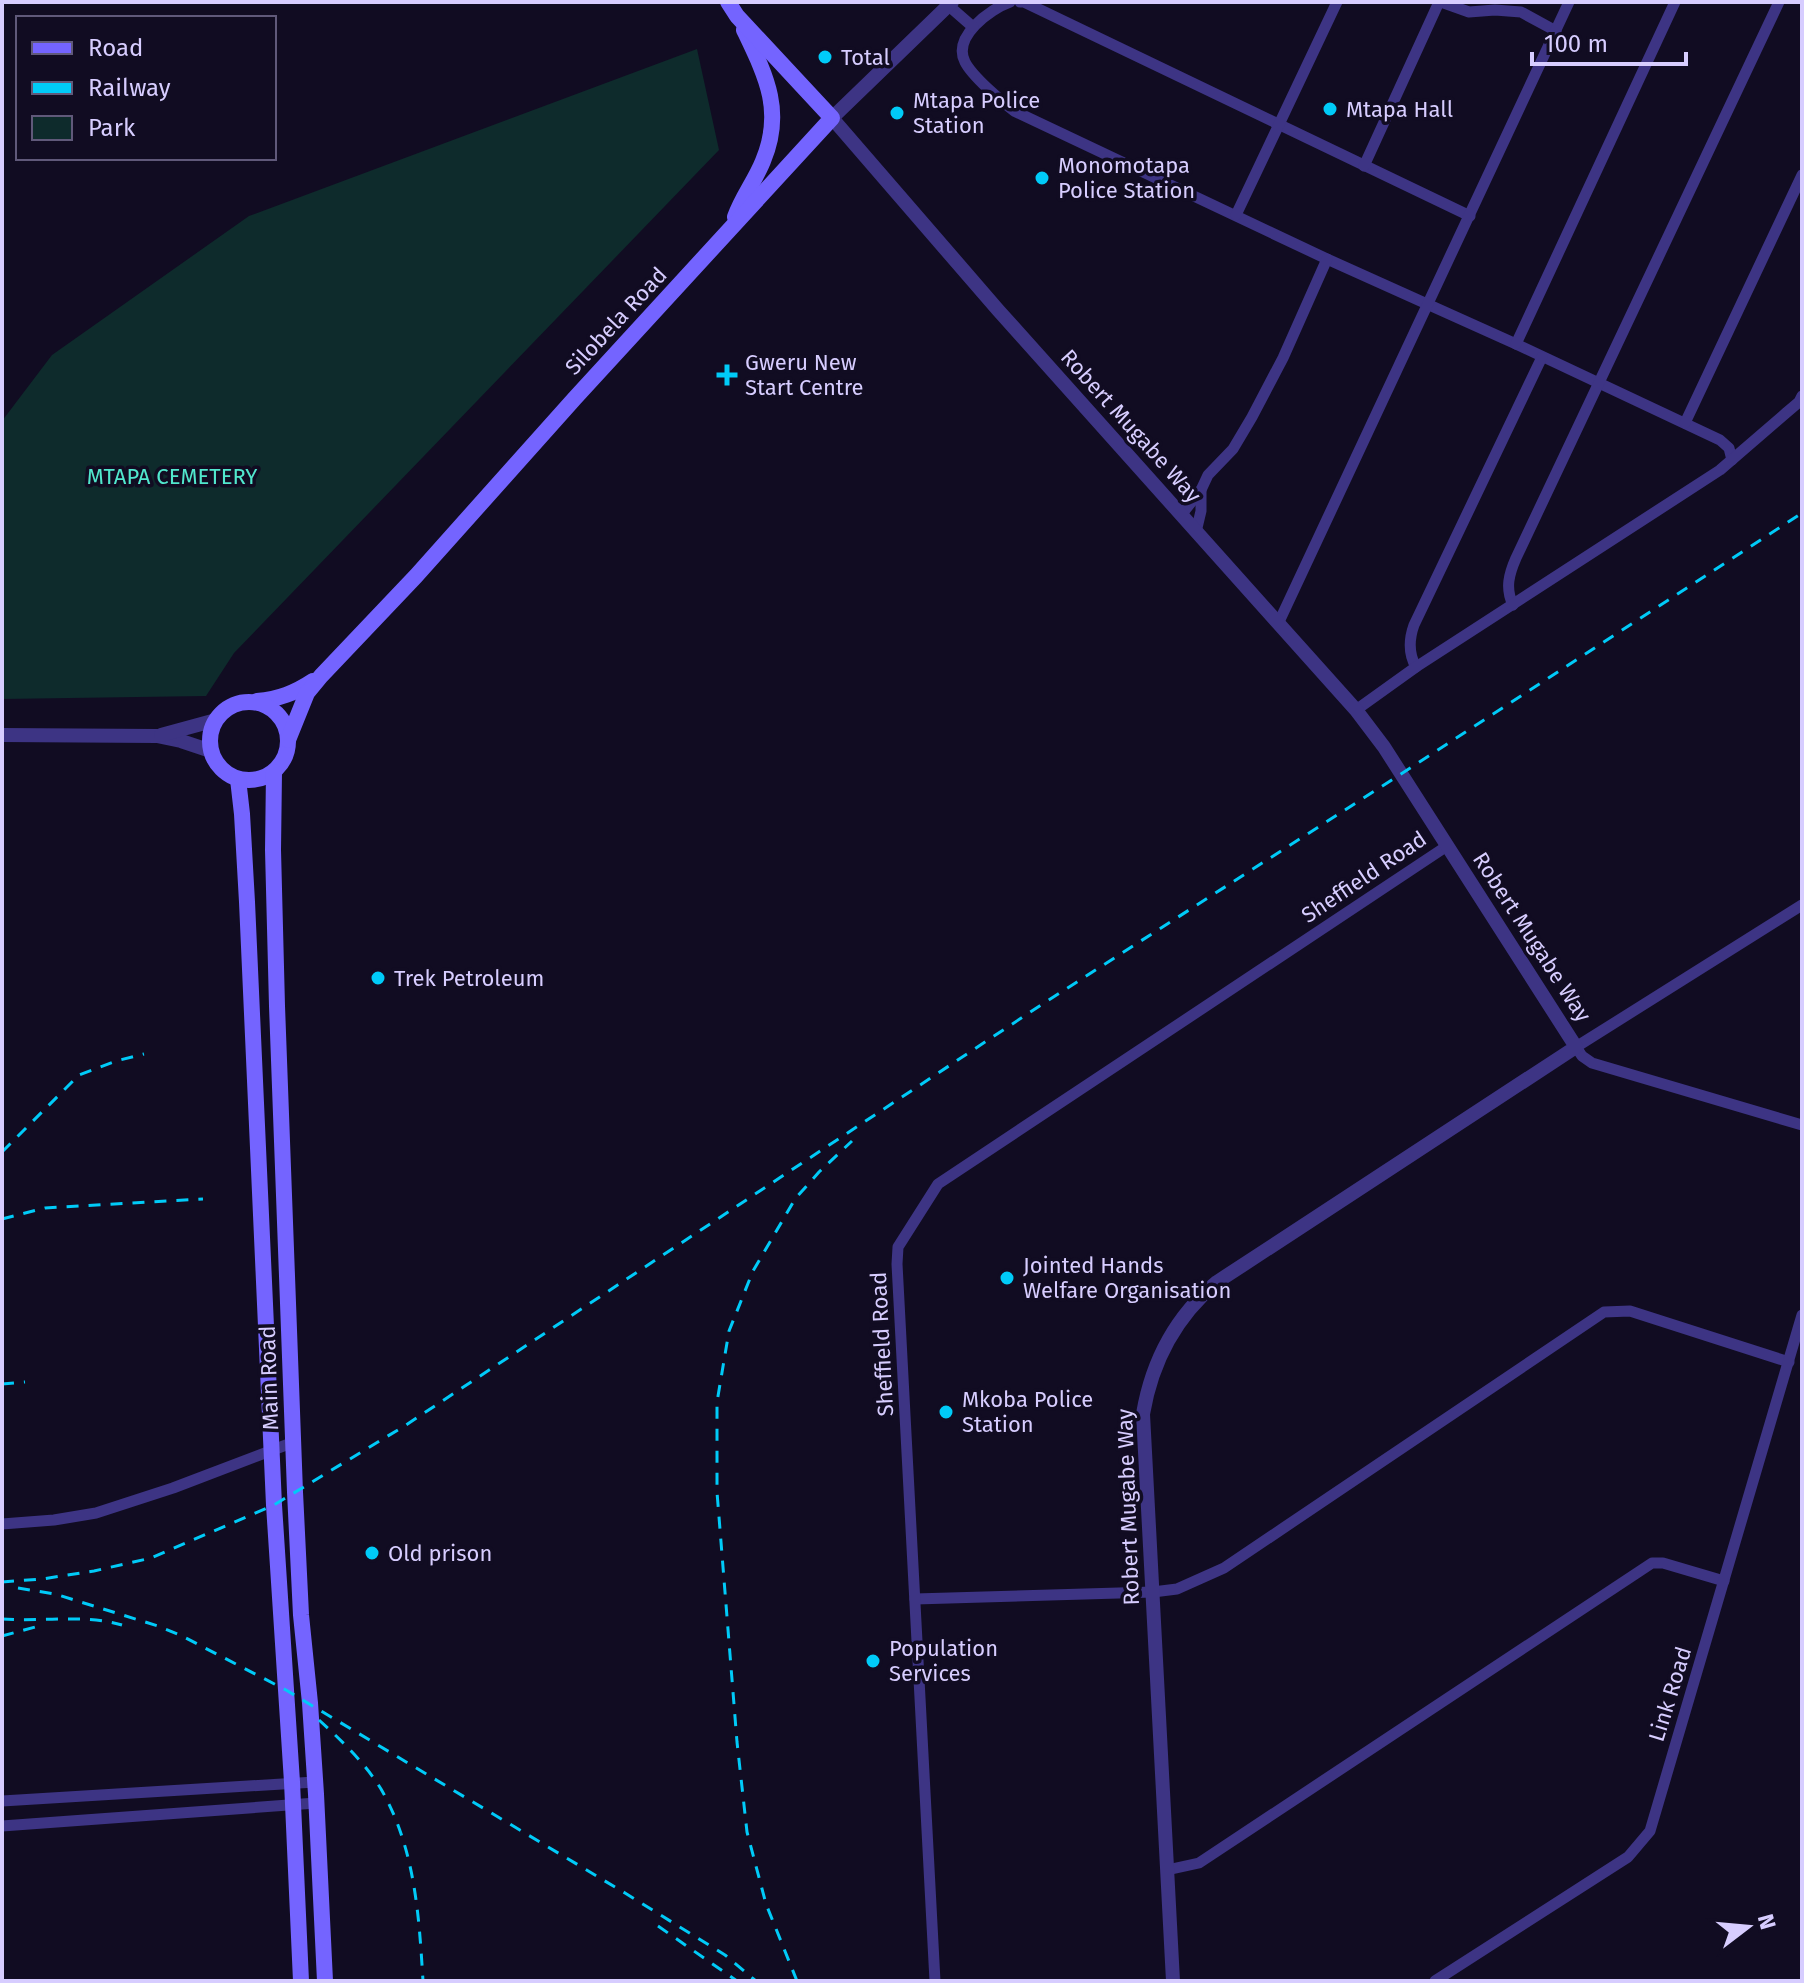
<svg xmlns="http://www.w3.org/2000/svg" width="1804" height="1983" viewBox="0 0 1804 1983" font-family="'Fira Sans',sans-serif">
<rect width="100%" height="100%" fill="#110c22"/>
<path fill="#0e2b2c" d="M 697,49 L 719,150 L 234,653 L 206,696 L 2,699 L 2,421 L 52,355 L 249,216 Z"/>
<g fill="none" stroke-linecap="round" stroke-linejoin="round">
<g stroke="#3d3484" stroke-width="11">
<path d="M 1010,2 C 990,9 952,37 965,62 C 972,76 1001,101 1014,111 L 1327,259 L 1516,344 L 1720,440 L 1729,448 L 1732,460"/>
<path d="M 1020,2 L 1024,2 L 1470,216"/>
<path d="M 1441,2 L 1469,12 L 1495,10 L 1521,12 L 1556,31"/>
<path d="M 949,6 L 973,27"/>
<path d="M 1364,166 L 1439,2"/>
<path d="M 1236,215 L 1337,2"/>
<path d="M 1516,344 L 1675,2"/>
<path d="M 1685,423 L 1802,175"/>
<path d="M 1181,515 L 1201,490"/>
<path d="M 1196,532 L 1201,511 L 1201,490 L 1208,475 L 1233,449 L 1252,417 L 1283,358 L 1327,259"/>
<path d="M 1513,605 C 1505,588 1509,574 1516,558 L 1779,2"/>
<path d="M 1278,624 L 1569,2"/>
<path d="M 1416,667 C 1408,653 1409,639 1414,625 L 1542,357"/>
<path d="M 1356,710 L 1416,667 L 1720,470 L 1786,413 L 1799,402 L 1802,396"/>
<path d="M 1802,905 L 1576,1047 L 1582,1056 L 1592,1063 L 1802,1125"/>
<path d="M 2,1524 L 54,1520 L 96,1513 L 173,1488 L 294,1442"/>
<path d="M 915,1599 L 1153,1592 L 1177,1589 L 1224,1568 L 1604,1312 L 1630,1311 L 1789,1362"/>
<path d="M 2,1801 L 315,1782"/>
<path d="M 2,1826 L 316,1803"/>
<path d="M 1167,1870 L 1199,1863 L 1652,1563 L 1663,1563 L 1724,1581"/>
<path d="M 935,1981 L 897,1264 L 898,1247 L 938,1184 L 1447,846"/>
<path d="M 1435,1981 L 1628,1857 L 1650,1831 L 1802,1315"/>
</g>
<g stroke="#3d3484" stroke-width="14">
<path d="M 952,2 L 832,118 L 998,310 L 1356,710 L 1384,747 L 1576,1047 L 1217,1282 C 1175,1317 1152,1361 1143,1414 L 1173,1981"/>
<path d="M 2,735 L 157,736 L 181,741 L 211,751"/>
<path d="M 161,735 L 216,720"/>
</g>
<g stroke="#7464ff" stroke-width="16">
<path d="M 735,217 C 742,197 755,181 763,161 C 784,111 766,76 744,30"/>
<path d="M 257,701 C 279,699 295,693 313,681"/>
<circle cx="249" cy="741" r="39"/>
<path d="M 288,740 L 307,693 L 321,676 L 416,576 L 575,398 L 832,118 L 737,16 L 728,2"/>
<path d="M 274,772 L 273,850 L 277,1006 L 295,1492 L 301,1615 L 310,1703 L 316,1794 L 325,1981"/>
<path d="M 238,779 L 242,814 L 247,902 L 274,1505 L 292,1782 L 301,1981"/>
</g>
<g stroke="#00cbf8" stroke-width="3" stroke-dasharray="12 10" stroke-linecap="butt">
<path d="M 2,1152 L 79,1075 L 116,1061 L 144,1054"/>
<path d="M 2,1219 L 45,1208 L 203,1199"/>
<path d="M 2,1384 L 25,1382"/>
<path d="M 2,1582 L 42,1579 L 94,1571 L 151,1558 L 274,1505 L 406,1425 L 1041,1005 L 1401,774 L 1802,513"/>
<path d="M 18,1588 L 55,1594 L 158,1626 L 180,1635 L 286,1690 L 625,1893 L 725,1955 L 756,1981"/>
<path d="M 2,1619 C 41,1622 85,1614 122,1625"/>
<path d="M 2,1636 L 39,1626"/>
<path d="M 319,1720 C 342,1741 365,1763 381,1789 C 415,1848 419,1915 423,1981"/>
<path d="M 658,1926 L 737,1981"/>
<path d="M 797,1981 L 766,1904 L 747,1832 L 737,1742 L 717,1492 L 717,1402 L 729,1331 L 753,1271 L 795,1199 L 819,1172 L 852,1141"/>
</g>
</g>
<g fill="#00cbf8" stroke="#110c22" stroke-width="3">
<circle cx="825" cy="57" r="8"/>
<circle cx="1330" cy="109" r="8"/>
<circle cx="897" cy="113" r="8"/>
<circle cx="1042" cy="178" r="8"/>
<path d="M723 363h8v8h8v8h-8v8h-8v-8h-8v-8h8z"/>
<circle cx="378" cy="978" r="8"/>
<circle cx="1007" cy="1278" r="8"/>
<circle cx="946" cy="1412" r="8"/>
<circle cx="372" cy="1553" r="8"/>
<circle cx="873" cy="1661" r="8"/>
</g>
<g text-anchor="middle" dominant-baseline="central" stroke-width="7" stroke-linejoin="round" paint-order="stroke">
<g font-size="22" fill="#d7cdff" stroke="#110c22" text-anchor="start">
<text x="841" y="57">Total</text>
<text x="913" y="100">Mtapa Police<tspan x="913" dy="25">Station</tspan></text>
<text x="1346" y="109">Mtapa Hall</text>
<text x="1058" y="165">Monomotapa<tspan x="1058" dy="25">Police Station</tspan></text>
<text x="745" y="362">Gweru New<tspan x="745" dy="25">Start Centre</tspan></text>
<text x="394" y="978">Trek Petroleum</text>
<text x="1023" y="1265">Jointed Hands<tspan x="1023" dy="25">Welfare Organisation</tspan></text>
<text x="962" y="1399">Mkoba Police<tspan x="962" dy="25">Station</tspan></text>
<text x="388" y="1553">Old prison</text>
<text x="889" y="1648">Population<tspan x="889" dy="25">Services</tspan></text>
</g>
<g font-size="22" fill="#d7cdff" stroke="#110c22">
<text transform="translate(616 321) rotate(-47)">Silobela Road</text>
<text transform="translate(1131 426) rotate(48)">Robert Mugabe Way</text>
<text transform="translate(1364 877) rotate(-34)">Sheffield Road</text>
<text transform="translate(1532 937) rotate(57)">Robert Mugabe Way</text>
<text transform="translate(882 1344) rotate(-93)">Sheffield Road</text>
<text transform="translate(269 1378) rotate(-92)">Main Road</text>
<text transform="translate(1128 1507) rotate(-92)">Robert Mugabe Way</text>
<text transform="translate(1670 1694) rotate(-73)">Link Road</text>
</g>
<g font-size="22" fill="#51e7cd" stroke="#110c22">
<text x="172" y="476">MTAPA CEMETERY</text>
</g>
</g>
<rect width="1804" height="1983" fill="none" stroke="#d7cdff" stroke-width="8"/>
<rect x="16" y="16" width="260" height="144" fill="#110c22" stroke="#60597a" stroke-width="2"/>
<rect x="32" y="42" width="40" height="12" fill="#7464ff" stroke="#60597a" stroke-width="2"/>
<text x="88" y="56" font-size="24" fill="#d7cdff">Road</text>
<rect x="32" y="82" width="40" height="12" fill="#00cbf8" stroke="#60597a" stroke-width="2"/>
<text x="88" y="96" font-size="24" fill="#d7cdff">Railway</text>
<rect x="32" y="116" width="40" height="24" fill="#0e2b2c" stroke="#60597a" stroke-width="2"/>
<text x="88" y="136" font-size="24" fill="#d7cdff">Park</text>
<g transform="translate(1748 1927) rotate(74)" stroke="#110c22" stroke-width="6" paint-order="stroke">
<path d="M0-6L14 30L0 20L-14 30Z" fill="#d7cdff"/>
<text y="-12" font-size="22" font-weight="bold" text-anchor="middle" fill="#d7cdff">N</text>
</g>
<path d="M1532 52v12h154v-12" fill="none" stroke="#d7cdff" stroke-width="4"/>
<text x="1544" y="52" font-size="24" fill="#d7cdff" stroke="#110c22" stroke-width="6" paint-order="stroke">100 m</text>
</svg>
